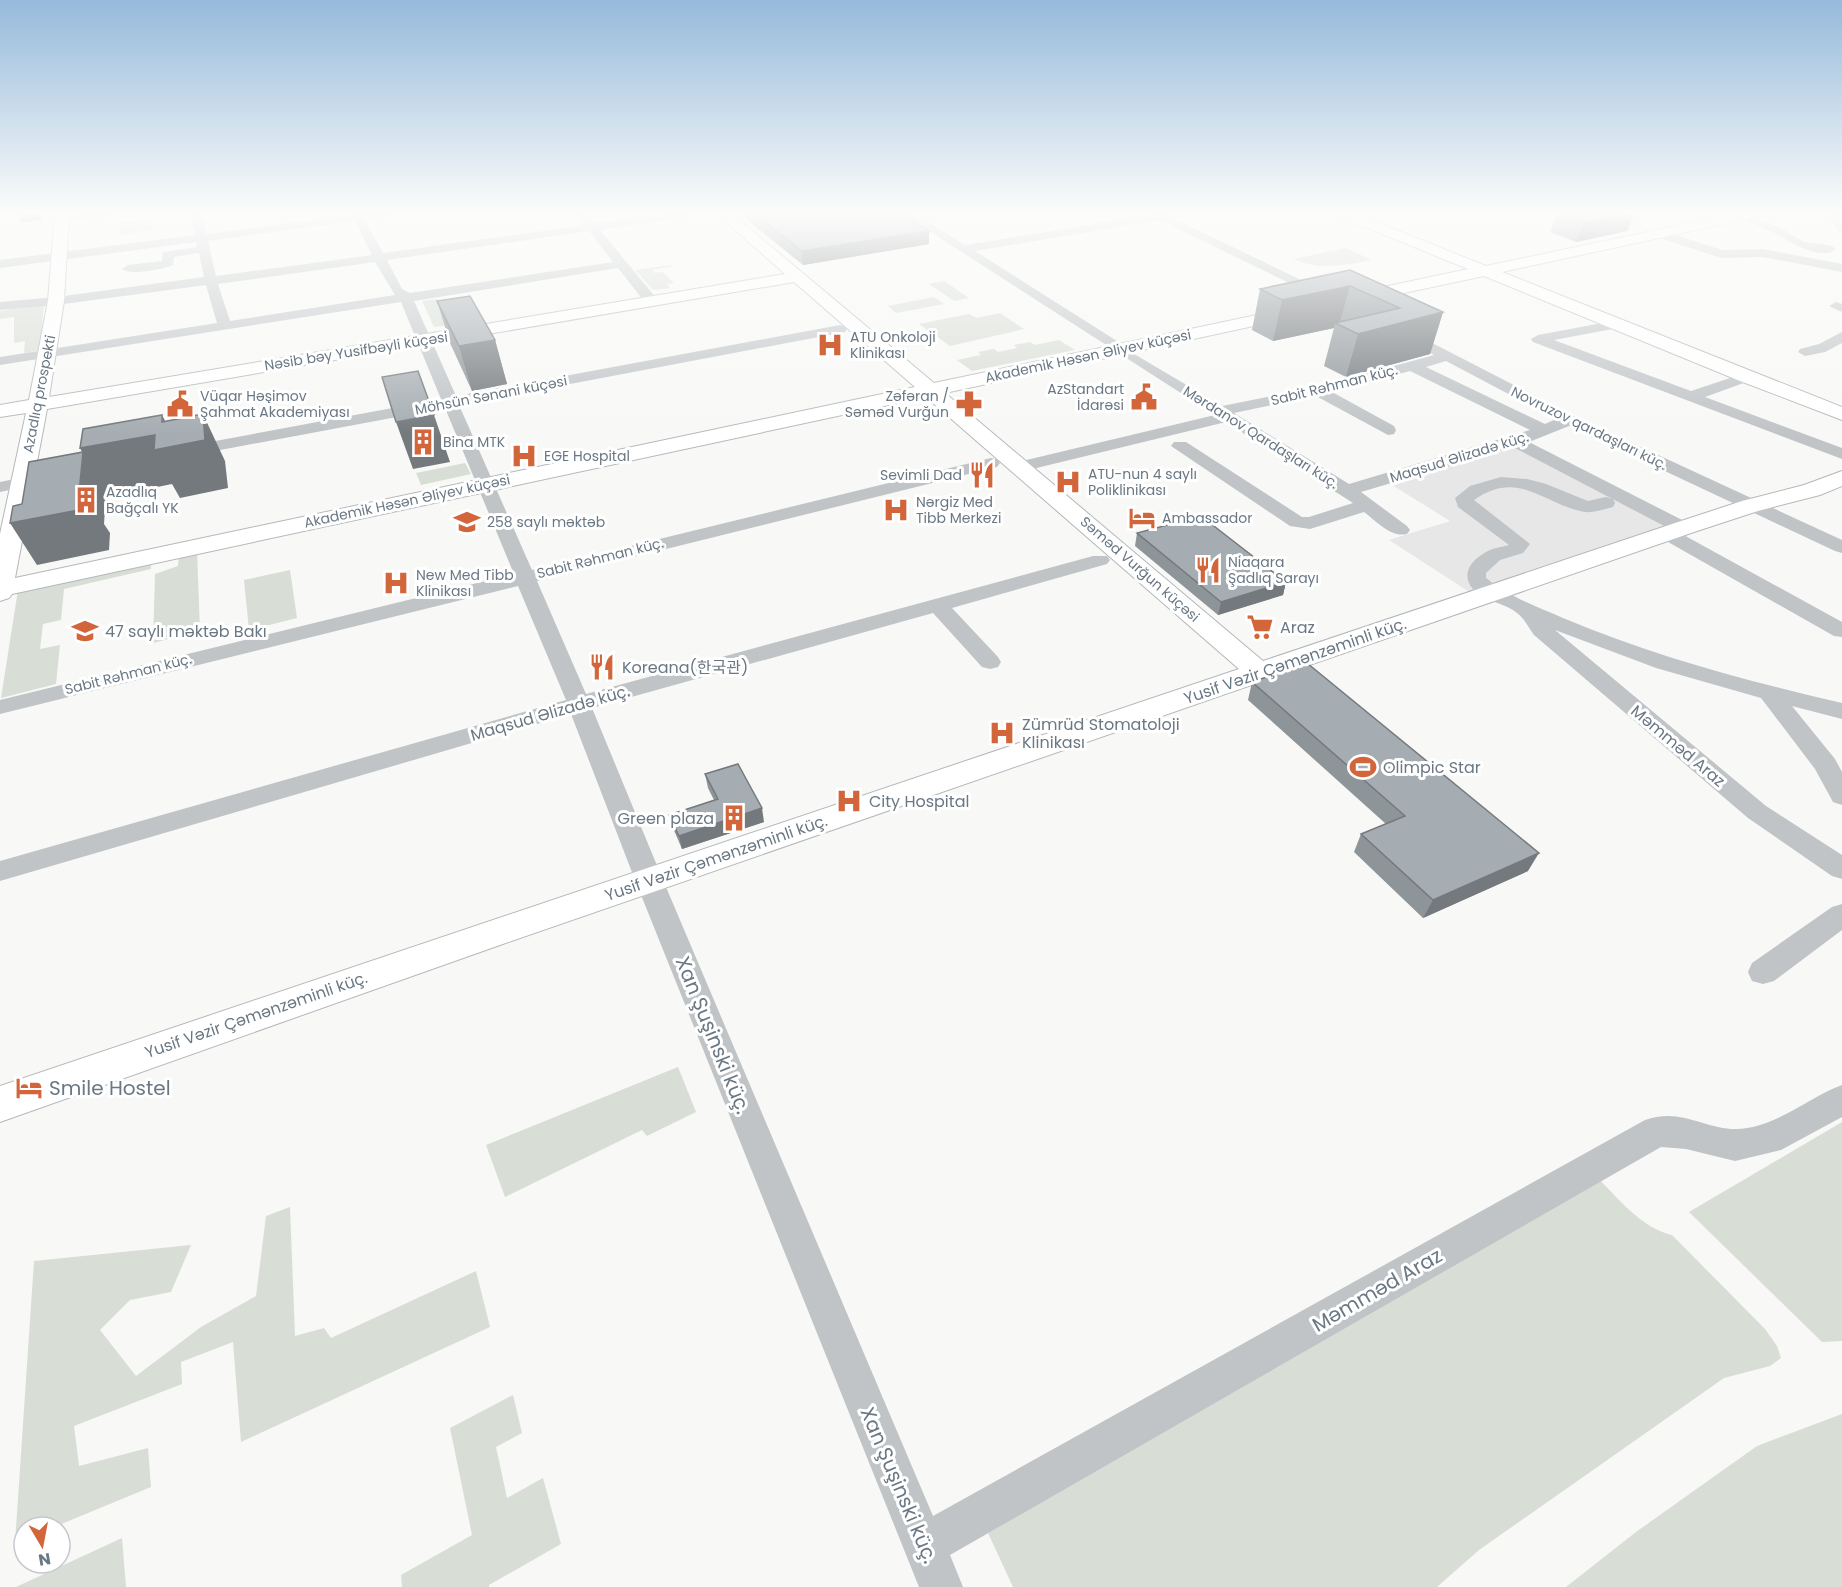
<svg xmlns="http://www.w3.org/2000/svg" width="1842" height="1587" viewBox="0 0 1842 1587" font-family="Poppins,'Noto Sans KR',sans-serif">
<rect width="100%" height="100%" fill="#f8f8f6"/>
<path fill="#e6e7e6" d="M 1519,446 L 1672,525 L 1471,593 L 1389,540 L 1450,521 L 1389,483 Z"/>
<g fill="#d8ddd6">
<path d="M 152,219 L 153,230 L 120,235 L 120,223 Z"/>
<path d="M 1346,248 L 1372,260 C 1345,265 1320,271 1293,259 Z"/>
<path d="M 671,265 L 673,266 L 652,270 L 655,273 L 663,272 L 674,283 L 667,284 L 670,288 L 653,290 L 635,270 Z"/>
<path d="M 944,281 L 969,298 L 954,301 L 929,284 Z"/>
<path d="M 934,297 L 944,304 L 896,313 L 888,306 Z"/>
<path d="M 437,299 L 450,325 L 434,327 L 422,301 Z"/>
<path d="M 44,304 L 40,350 L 24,353 L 25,341 L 14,343 L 14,317 L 0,319 L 0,311 Z"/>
<path d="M 1000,313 L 1024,329 L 950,346 L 919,324 L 969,314 L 977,318 Z"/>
<path d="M 1059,340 L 1075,350 L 972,371 L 957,360 L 981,355 L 978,352 L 994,349 L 998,352 L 1017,348 L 1014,345 L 1030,342 L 1035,345 Z"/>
<path d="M 465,463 L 471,474 L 421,485 L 416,473 Z"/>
<path d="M 197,551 L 200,631 L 153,643 L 155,574 L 178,566 L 179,556 Z"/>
<path d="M 151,561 L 151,569 L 64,589 L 61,620 L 43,624 L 40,649 L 60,645 L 56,684 L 1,698 L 18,590 Z"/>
<path d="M 290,570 L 297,618 L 249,630 L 244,580 Z"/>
<path d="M 678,1067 L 696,1112 L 647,1136 L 642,1130 L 505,1197 L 486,1145 Z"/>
<path d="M 1842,1122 L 1842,1341 L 1822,1342 L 1689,1212 Z"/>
<path d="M 1595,1175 C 1618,1198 1641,1228 1672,1235 L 1765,1329 L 1777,1346 L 1781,1358 L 1770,1366 L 1724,1378 L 1479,1550 L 1437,1587 L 1013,1587 L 988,1533 Z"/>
<path d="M 290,1207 L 295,1336 L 324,1328 L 331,1338 L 476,1271 L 490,1327 L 241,1442 L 233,1342 L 181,1362 L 182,1384 L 74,1426 L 79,1466 L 148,1448 L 151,1487 L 54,1527 L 24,1527 L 24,1539 L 15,1543 L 34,1261 L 191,1245 L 171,1292 L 130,1300 L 100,1330 L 136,1376 L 201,1327 L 256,1296 L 266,1216 Z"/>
<path d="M 513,1395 L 522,1433 L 496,1447 L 507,1498 L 543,1478 L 561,1544 L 489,1585 L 489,1587 L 402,1587 L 401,1575 L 472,1535 L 450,1428 Z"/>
<path d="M 1842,1414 L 1842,1587 L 1566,1587 L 1636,1532 L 1757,1446 Z"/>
<path d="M 122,1538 L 126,1587 L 16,1587 Z"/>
</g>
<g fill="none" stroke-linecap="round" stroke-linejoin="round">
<g stroke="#b4b8bb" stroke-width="2">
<g id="major">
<path d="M 55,213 L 69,213 L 64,301 L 49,397 L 785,274 L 716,213 L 731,213 L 934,383 L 1295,307 L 1301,308 L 1303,312 L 1301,316 L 1295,317 L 945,393 L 1263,661 L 1675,523 L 1742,501 L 1804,485 L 1842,471 L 1842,486 L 1820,495 L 1758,511 L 1691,533 L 500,945 L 0,1122 L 0,1086 L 1239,669 L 926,397 L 12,594 L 9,598 L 0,601 L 0,534 L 26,413 L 0,417 L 0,405 L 29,400 L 48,301 ZM 794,282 L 915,387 L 15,578 L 47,409 Z"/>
<path d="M 1336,213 L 1354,213 L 1486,266 L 1738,213 L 1763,213 L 1756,217 L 1502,272 L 1842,407 L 1842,420 L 1740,381 L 1484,276 L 1352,304 L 1346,303 L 1344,299 L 1346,295 L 1468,269 L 1338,216 Z"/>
</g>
</g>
<g fill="#c0c4c7" fill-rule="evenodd">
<path d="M 86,213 L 119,213 L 113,216 L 61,222 L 55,219 L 61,216 Z"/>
<path d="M 191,213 L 201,213 L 206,234 L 351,215 L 351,213 L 398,213 L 393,216 L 365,220 L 383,253 L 579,226 L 582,222 L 576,215 L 578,213 L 586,213 L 594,222 L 600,223 L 671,213 L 698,213 L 693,216 L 600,230 L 657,299 L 659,302 L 657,305 L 647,305 L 618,268 L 414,301 L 456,396 L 840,325 L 845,326 L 847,329 L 845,332 L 840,333 L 459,405 L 532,570 L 991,458 L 997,459 L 1000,463 L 997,467 L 537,581 L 586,694 L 1093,556 L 1107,556 L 1110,560 L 1107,564 L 952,608 L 998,657 L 1001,662 L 998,667 L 990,669 L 982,667 L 933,613 L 592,708 L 663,880 L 933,1516 L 1645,1120 C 1680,1107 1704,1129 1736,1129 C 1774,1129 1807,1098 1842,1085 L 1842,1117 L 1781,1150 L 1735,1161 L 1686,1149 L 1661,1147 L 950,1555 L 963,1587 L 919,1587 L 635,880 L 571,714 L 0,881 L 0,861 L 566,700 L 518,586 L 0,714 L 0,700 L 514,574 L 445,408 L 183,457 L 177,456 L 174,452 L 177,448 L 183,447 L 441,399 L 401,302 L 0,365 L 0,357 L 217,323 L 206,285 L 56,305 L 0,310 L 0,302 L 56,297 L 204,277 L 199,253 L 174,257 L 173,265 C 164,269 129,276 122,269 L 128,265 L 162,261 L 163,252 L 197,247 L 196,242 L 0,268 L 0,260 L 195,235 ZM 355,221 L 372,255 L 216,276 L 208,241 ZM 589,231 L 613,262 L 410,293 L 402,289 L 387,260 ZM 375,262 L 395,295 L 230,321 L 218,284 Z"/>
<path d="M 901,213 L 914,213 L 965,245 L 1150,215 L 1149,213 L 1174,213 L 1176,215 L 1173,218 L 1334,296 L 1332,299 L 1322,299 L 1160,220 L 975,251 L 1117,341 L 1119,345 L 1222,406 L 1317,387 L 1434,355 L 1393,332 L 1400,328 L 1405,329 L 1576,417 L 1842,540 L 1842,553 L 1835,551 L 1569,426 L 1529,442 L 1690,524 L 1693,528 L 1690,532 L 1680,533 L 1842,622 L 1842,637 L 1834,636 L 1661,538 L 1658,534 L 1661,530 L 1670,529 L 1513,447 L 1361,492 L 1407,526 L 1410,530 L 1407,534 C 1391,538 1376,521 1364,512 L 1310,529 L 1290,526 L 1171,446 L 1174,442 L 1186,442 L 1302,517 L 1309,517 L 1353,503 L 1226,422 L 1020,472 L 1014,471 L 1011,467 L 1014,463 L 1215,415 ZM 1446,361 L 1556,419 L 1545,424 L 1426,367 ZM 1410,371 L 1530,430 L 1349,484 L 1234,413 L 1316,396 L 1388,435 L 1394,434 L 1396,430 L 1394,426 L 1332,392 Z"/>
<path d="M 1742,213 L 1779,227 L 1804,242 L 1830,245 L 1836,249 C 1820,263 1785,238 1770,231 C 1759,226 1748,223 1738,218 L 1738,214 Z"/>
<path d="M 1827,213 L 1838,213 L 1842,219 L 1842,233 L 1838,231 Z"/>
<path d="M 1657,229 L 1722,250 L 1763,249 L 1842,264 L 1842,272 L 1763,257 L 1721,258 L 1653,236 L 1651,233 Z"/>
<path d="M 1836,302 L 1842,304 L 1842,312 L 1829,306 Z"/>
<path d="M 1618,320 L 1625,324 L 1623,327 L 1554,340 L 1691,391 L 1742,374 L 1752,374 L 1755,377 L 1752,380 L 1705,397 L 1842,448 L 1842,459 L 1533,342 L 1531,339 L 1538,335 Z"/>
<path d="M 1842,332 L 1842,343 L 1825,352 L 1805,356 L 1798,352 L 1800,349 L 1819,344 Z"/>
<path d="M 44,473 L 50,474 L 53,478 L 50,482 L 0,492 L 0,482 Z"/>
<path d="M 1501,477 L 1527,479 L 1546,484 L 1588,501 L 1606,497 L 1613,499 L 1615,503 L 1613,507 C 1604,509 1594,513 1585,512 C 1544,505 1519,468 1474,500 L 1530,544 L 1523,553 L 1500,560 L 1486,573 L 1486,578 C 1508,596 1537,607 1563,618 C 1653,656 1747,681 1842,703 L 1842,719 L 1792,706 L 1835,759 L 1842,772 L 1842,805 L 1833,802 L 1815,769 L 1761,698 L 1656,668 L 1555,630 L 1766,806 L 1842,855 L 1842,879 L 1832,876 L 1748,818 L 1534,635 C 1529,628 1524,618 1517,613 C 1509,606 1496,603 1487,599 C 1461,586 1461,566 1486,552 C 1493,548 1502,547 1509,545 L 1458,507 L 1455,498 L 1470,486 Z"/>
<path d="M 1842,904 L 1842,930 L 1774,981 L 1763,984 L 1752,981 L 1748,972 L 1752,963 L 1832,907 Z"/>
</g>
<use href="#major" fill="#fff" fill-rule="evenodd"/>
</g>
<g fill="#8e9599">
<path d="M 740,213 L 905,213 L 912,220 L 929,244 L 803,265 L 741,215 Z"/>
<path d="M 1635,213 L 1627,231 L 1576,242 L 1550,232 L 1557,214 Z"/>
<path d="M 1350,270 L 1443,312 L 1430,354 L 1346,377 L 1324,366 L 1334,328 L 1273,341 L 1252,330 L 1260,289 Z"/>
<path d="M 437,301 L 495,340 L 507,384 L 472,391 L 450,343 Z"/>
<path d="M 1137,533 L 1286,582 L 1283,595 L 1218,615 L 1135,546 Z"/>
<path d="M 1252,682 L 1528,871 L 1423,918 L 1354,852 L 1361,834 L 1386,824 L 1248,700 Z"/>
<path d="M 705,774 L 764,822 L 682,849 L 673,828 L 669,815 L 714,800 L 708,788 Z"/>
</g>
<g fill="#74797d">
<path d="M 16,213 L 42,213 L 41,220 L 21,223 Z"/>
<path d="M 1635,213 L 1627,231 L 1576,242 L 1584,223 Z"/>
<path d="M 929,231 L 929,244 L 803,265 L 802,251 Z"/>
<path d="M 1350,286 L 1339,325 L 1335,323 L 1334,328 L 1273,341 L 1282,300 Z"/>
<path d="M 1443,312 L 1430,354 L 1346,377 L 1358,334 Z"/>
<path d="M 495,340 L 507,384 L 472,391 L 459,346 Z"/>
<path d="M 203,414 L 225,461 L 228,488 L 180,498 L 172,484 L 108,497 L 106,494 L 104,524 L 110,533 L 109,550 L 37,565 L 10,523 L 79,493 L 83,454 L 80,448 L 162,415 L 178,445 Z"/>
<path d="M 434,415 L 450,462 L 413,469 L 396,422 Z"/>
<path d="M 1286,582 L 1283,595 L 1218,615 L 1221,602 Z"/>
<path d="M 762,808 L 764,822 L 682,849 L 679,836 Z"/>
<path d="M 1539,853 L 1528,871 L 1423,918 L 1433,900 Z"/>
</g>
<g fill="#a5adb2" stroke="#74797d" stroke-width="1.5">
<path d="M 753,213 L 905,213 L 912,217 L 908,218 L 929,231 L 802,251 Z"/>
<path d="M 1563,213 L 1635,213 L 1584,223 L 1557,214 Z"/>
<path d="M 1350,270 L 1443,312 L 1358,334 L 1335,323 L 1400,308 L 1350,286 L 1282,300 L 1260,289 Z"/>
<path d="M 470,296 L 495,340 L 459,346 L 437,301 Z"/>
<path d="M 418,371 L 434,415 L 396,422 L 382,377 Z"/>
<path d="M 203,414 L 205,440 L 154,450 L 155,435 L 80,448 L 83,429 L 162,415 L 162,422 Z"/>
<path d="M 83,452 L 79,493 L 86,492 L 84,509 L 10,523 L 13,506 L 22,504 L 29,462 Z"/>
<path d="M 1201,516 L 1286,582 L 1221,602 L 1137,533 Z"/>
<path d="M 1307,663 L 1539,853 L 1433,900 L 1361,834 L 1405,816 L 1252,682 Z"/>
<path d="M 738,764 L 762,808 L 679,836 L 669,815 L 718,799 L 705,774 Z"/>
</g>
<linearGradient id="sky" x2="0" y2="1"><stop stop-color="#95badb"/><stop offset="0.49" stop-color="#fcfcfb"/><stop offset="1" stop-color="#fcfcfb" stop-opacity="0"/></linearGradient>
<rect width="1842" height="435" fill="url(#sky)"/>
<defs>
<g id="hospital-bare" transform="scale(2.07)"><path d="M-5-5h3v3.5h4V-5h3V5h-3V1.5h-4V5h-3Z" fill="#d3653b" stroke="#fff" stroke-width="2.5" paint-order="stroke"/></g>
<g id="civic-bare" transform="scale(2.07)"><path d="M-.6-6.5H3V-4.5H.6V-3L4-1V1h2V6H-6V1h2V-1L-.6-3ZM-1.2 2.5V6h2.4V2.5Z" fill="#d3653b" stroke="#fff" stroke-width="2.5" paint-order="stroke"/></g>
<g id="pharmacy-bare" transform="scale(2.07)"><path d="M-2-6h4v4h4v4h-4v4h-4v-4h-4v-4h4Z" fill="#d3653b" stroke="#fff" stroke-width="2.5" paint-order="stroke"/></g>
<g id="building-bare" transform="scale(2.07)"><path d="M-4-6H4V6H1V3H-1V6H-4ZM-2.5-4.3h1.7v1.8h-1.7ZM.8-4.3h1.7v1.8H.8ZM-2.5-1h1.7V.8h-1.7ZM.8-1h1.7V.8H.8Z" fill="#d3653b" stroke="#fff" stroke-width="2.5" paint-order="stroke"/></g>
<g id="restaurant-bare" transform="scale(2.07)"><path d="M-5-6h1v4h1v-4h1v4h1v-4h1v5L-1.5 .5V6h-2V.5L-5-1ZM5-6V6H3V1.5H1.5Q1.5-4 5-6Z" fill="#d3653b" stroke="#fff" stroke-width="2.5" paint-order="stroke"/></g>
<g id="hotel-bare" transform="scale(2.07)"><path d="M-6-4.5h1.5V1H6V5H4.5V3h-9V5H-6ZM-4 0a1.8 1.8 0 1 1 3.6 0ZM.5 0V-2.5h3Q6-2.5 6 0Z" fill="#d3653b" stroke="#fff" stroke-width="2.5" paint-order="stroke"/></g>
<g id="school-bare" transform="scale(2.07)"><path d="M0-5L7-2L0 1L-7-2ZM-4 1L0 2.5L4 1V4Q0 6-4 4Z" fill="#d3653b" stroke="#fff" stroke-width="2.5" paint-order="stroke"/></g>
<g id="supermarket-bare" transform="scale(2.07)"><path d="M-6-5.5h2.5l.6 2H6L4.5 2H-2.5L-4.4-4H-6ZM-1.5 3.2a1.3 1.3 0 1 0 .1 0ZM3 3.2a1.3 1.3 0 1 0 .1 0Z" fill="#d3653b" stroke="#fff" stroke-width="2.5" paint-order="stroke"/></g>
<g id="stadium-bare" transform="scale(2.07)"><path d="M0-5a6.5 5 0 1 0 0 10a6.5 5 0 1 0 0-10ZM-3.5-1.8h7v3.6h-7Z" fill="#d3653b" stroke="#fff" stroke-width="2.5" paint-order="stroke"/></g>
</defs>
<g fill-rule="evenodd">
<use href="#hospital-bare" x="830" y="345"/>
<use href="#civic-bare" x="1144" y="397"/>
<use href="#civic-bare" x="180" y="404"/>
<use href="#pharmacy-bare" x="969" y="404"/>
<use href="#building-bare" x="423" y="442"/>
<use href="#hospital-bare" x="524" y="456"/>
<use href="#restaurant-bare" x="982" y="475"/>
<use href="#hospital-bare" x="1068" y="482"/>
<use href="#building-bare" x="86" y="500"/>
<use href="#hospital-bare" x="896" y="510"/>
<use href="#hotel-bare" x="1142" y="518"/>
<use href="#school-bare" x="467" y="522"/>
<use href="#restaurant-bare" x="1208" y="570"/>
<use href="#hospital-bare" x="396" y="583"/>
<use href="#supermarket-bare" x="1260" y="627"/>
<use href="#school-bare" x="85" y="631"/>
<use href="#restaurant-bare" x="602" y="667"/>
<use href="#hospital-bare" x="1002" y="733"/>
<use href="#stadium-bare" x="1363" y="767"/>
<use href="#hospital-bare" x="849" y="801"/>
<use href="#building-bare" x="734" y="818"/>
<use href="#hotel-bare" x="29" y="1088"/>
</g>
<g text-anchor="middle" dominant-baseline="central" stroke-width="6" stroke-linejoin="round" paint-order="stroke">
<g font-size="14" fill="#6a7884" stroke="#fff" text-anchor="start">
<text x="850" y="337">ATU Onkoloji<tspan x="850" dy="16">Klinikası</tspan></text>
<text x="1124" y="389" text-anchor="end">AzStandart<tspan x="1124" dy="16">İdarəsi</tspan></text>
<text x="200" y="396">Vüqar Həşimov<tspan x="200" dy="16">Şahmat Akademiyası</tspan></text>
<text x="949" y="396" text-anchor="end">Zəfəran /<tspan x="949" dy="16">Səməd Vurğun</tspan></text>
<text x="443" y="442">Bina MTK</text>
<text x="544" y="456">EGE Hospital</text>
<text x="1088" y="474">ATU-nun 4 saylı<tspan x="1088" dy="16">Poliklinikası</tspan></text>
<text x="962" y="475" text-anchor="end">Sevimli Dad</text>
<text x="106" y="492">Azadlıq<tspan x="106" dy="16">Bağçalı YK</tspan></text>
<text x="916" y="502">Nərgiz Med<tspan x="916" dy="16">Tibb Merkezi</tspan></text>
<text x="1162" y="518">Ambassador</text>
<text x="487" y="522">258 saylı məktəb</text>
<text x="1228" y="562">Niaqara<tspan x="1228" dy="16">Şadlıq Sarayı</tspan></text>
<text x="416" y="575">New Med Tibb<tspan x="416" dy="16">Klinikası</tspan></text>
</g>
<g font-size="14" fill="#6a7884" stroke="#fff">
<text transform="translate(356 351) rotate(-9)">Nəsib bəy Yusifbəyli küçəsi</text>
<text transform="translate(1088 356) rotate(-12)">Akademik Həsən Əliyev küçəsi</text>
<text transform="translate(1334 385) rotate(-14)">Sabit Rəhman küç.</text>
<text transform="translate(39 394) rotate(-79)">Azadlıq prospekti</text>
<text transform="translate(491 395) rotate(-11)">Möhsün Sənani küçəsi</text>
<text transform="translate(1589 428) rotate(26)">Novruzov qardaşları küç.</text>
<text transform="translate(1261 437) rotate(32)">Mərdanov Qardaşları küç.</text>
<text transform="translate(1459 457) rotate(-17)">Maqsud Əlizadə küç.</text>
<text transform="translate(407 501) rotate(-12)">Akademik Həsən Əliyev küçəsi</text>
<text transform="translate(600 558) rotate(-14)">Sabit Rəhman küç.</text>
<text transform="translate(1140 569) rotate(41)">Səməd Vurğun küçəsi</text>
<text transform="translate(128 674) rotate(-14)">Sabit Rəhman küç.</text>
</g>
<g font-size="16" fill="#6a7884" stroke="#fff" text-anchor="start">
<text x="1280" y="627">Araz</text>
<text x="105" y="631">47 saylı məktəb Bakı</text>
<text x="622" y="667">Koreana(한국관)</text>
<text x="1022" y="724">Zümrüd Stomatoloji<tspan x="1022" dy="18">Klinikası</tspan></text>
<text x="1383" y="767">Olimpic Star</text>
<text x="869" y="801">City Hospital</text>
<text x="714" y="818" text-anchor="end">Green plaza</text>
</g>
<g font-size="16" fill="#6a7884" stroke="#fff">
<text transform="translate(1295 661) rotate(-19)">Yusif Vəzir Çəmənzəminli küç.</text>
<text transform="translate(550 713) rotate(-16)">Maqsud Əlizadə küç.</text>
<text transform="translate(1678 746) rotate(40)">Məmməd Araz</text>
<text transform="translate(716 858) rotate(-19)">Yusif Vəzir Çəmənzəminli küç.</text>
<text transform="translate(256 1015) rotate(-19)">Yusif Vəzir Çəmənzəminli küç.</text>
</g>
<g font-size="20" fill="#6a7884" stroke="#fff">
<text transform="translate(713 1035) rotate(68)">Xan Şuşinski küç.</text>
<text transform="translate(1377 1290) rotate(-30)">Məmməd Araz</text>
<text transform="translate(899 1485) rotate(67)">Xan Şuşinski küç.</text>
</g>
<g font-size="20" fill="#6a7884" stroke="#fff" text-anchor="start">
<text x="49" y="1088">Smile Hostel</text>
</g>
</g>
<g transform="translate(42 1545) rotate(170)"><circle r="28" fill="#ffffff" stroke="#c3c9ce" stroke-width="1.5"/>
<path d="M0-4.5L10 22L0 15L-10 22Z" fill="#d3653b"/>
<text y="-9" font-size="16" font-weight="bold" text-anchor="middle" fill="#6a7884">N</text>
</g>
</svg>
